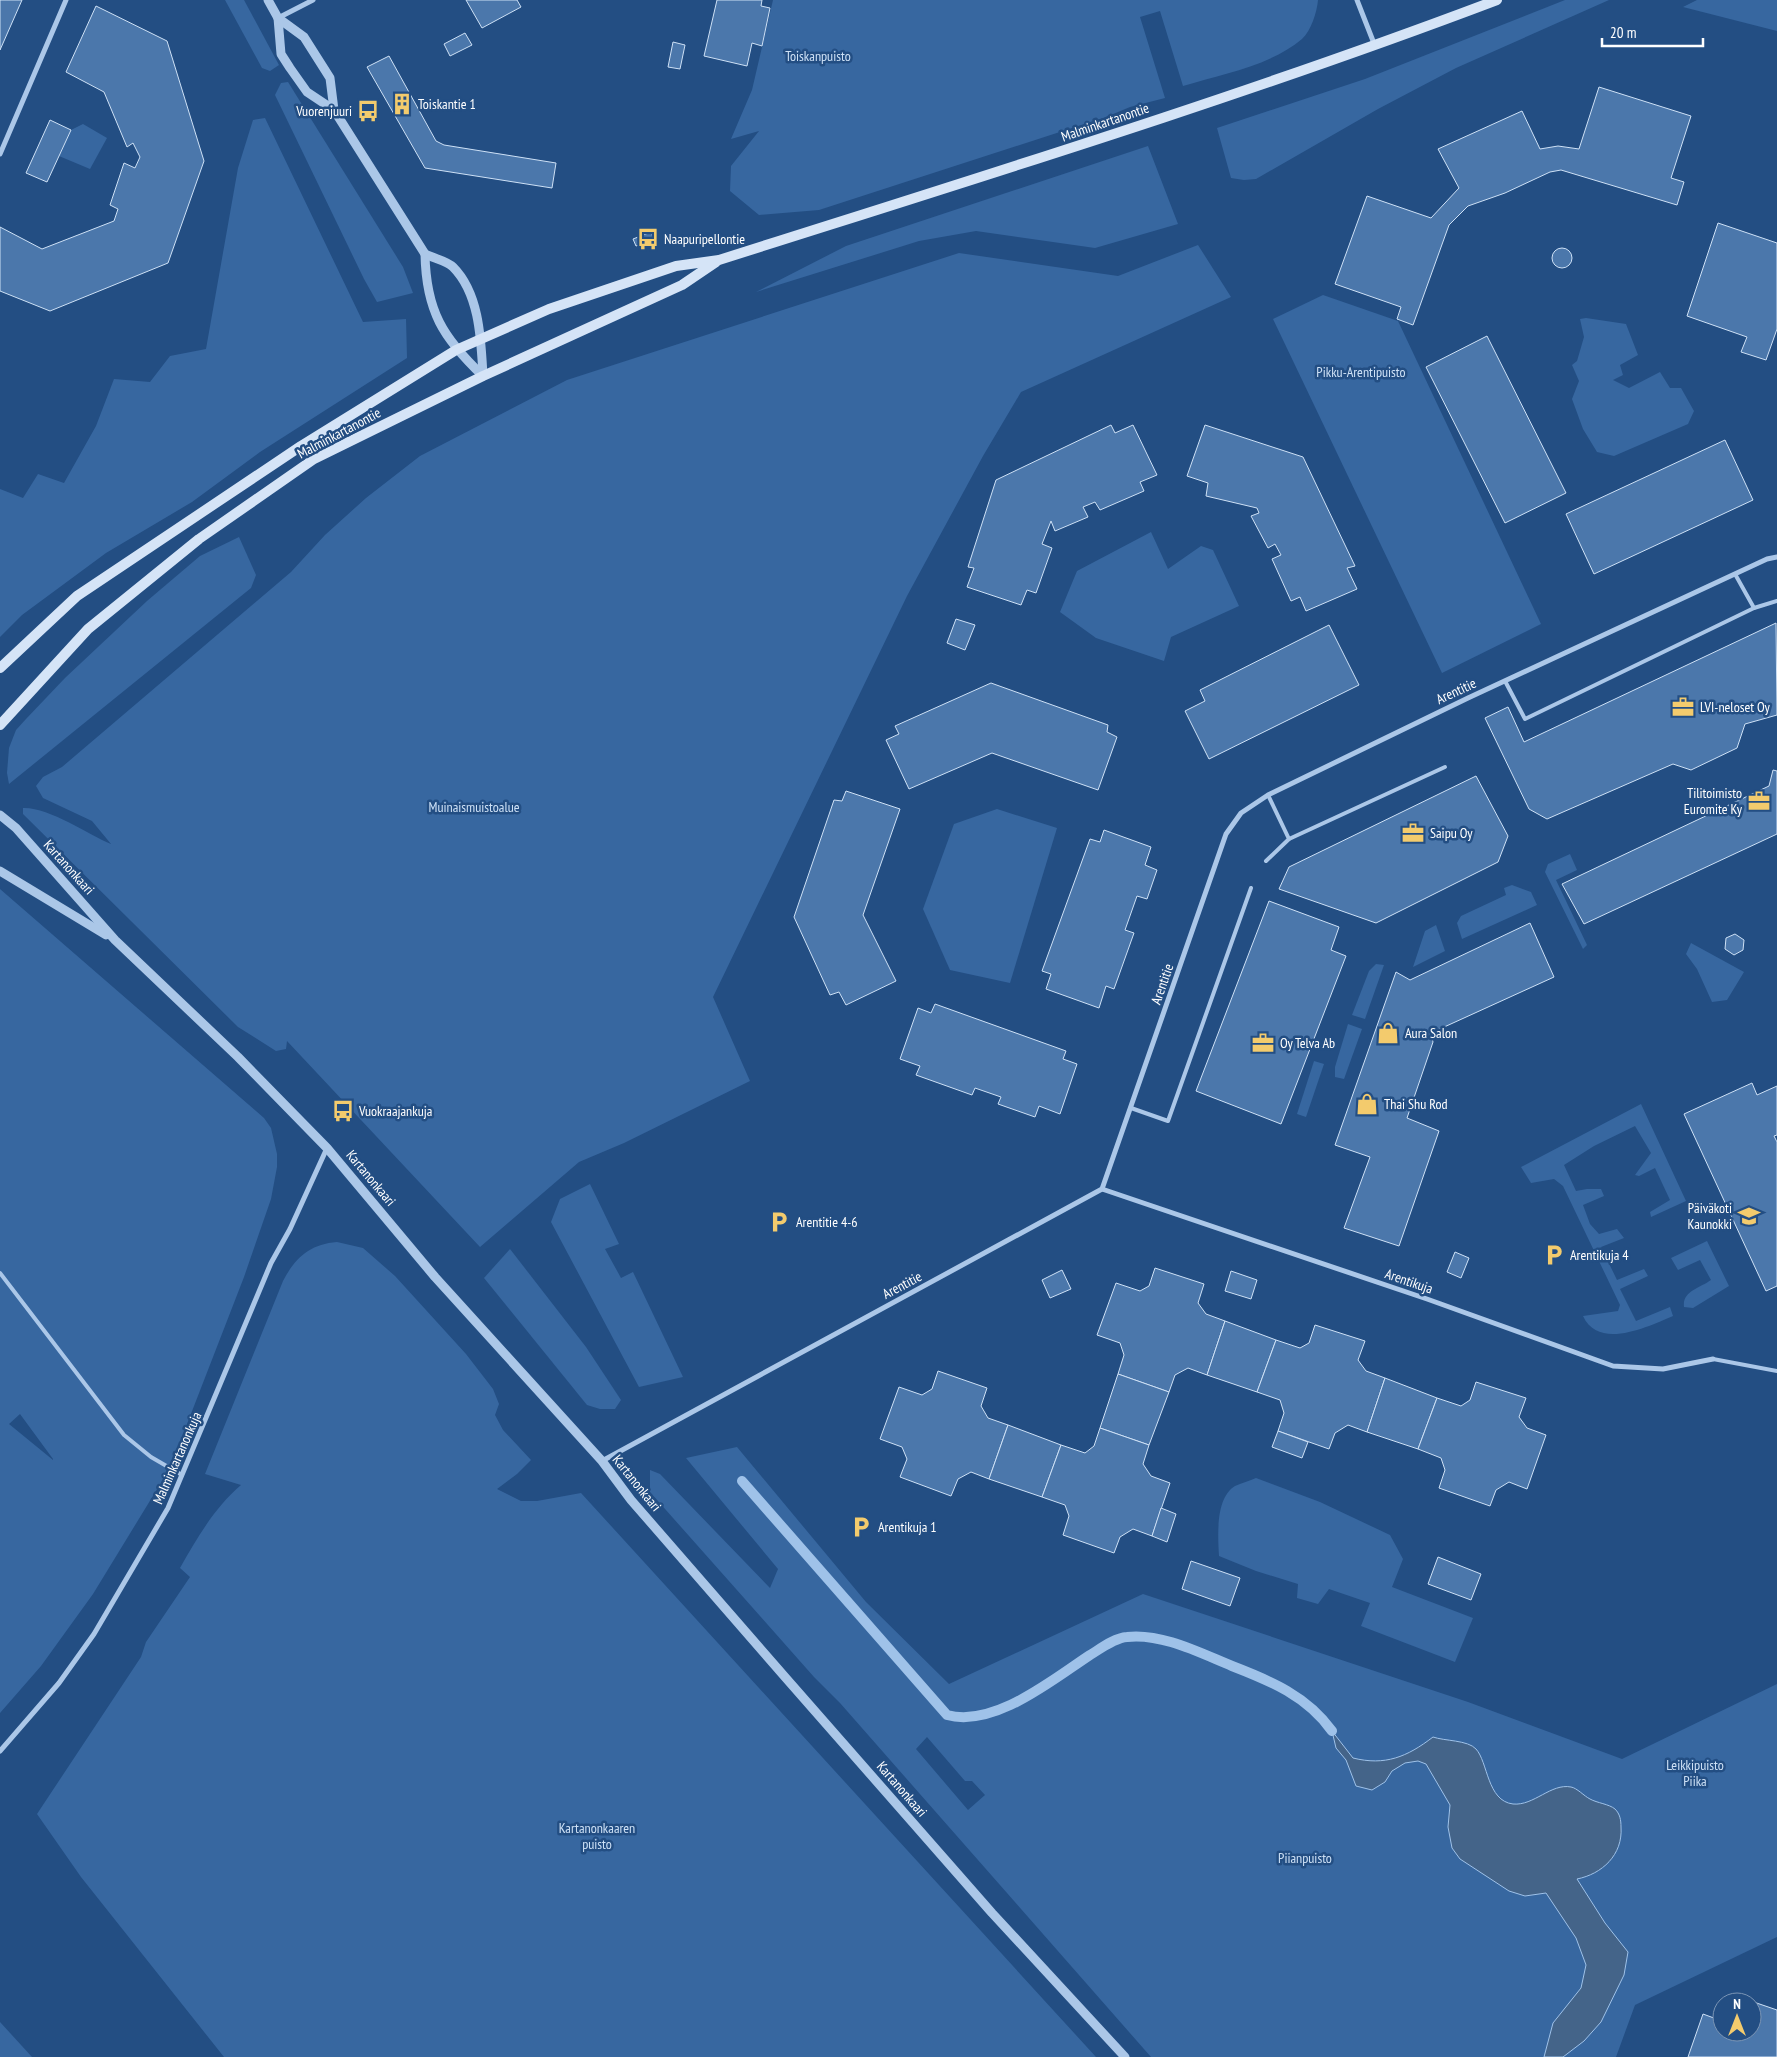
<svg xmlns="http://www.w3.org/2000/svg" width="1777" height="2057" viewBox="0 0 1777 2057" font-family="'PT Sans Narrow',sans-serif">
<rect width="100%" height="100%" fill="#234e83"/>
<g fill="#3767a0" fill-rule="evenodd">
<path d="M 225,0 L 244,0 L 279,65 L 270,71 L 262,68 Z"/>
<path d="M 773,0 L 1318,0 C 1317,12 1311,31 1302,39 C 1270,66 1222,74 1183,86 L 1160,11 L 1140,17 L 1165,98 L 1130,107 L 1106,117 L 819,210 L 759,215 L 730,191 L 731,166 L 759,131 L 731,139 L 752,90 Z"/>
<path d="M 1565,0 L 1609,0 L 1456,68 L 1378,109 L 1256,179 L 1244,180 L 1231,178 L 1217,128 L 1365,79 Z"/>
<path d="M 1697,0 L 1777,0 L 1777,31 L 1683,7 Z"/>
<path d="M 288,82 L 403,267 L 413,293 L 377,302 L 364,279 L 275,95 L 281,83 Z"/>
<path d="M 265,118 L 363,322 L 406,319 L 407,358 L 260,452 L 192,502 L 106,553 L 22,615 L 0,637 L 0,489 L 23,498 L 38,474 L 64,483 L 96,426 L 114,379 L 150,382 L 170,356 L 206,349 L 238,168 L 253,120 Z"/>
<path d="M 83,124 L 107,138 L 90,169 L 59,156 L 71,130 Z"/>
<path d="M 1148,146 L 1178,224 L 1095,248 L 976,231 L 919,241 L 756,292 L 846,246 Z"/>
<path d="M 1198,245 L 1231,297 L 1021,392 L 983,456 L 907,596 L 713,997 L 750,1081 L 624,1143 L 579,1162 L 480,1247 L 287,1041 L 286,1049 L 276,1051 L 238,1027 L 23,814 L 23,808 C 49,807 87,834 111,844 L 92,821 L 43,798 L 36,786 L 43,777 L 62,767 L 291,572 L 325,535 L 366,498 L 420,456 L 567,380 L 959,253 L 1118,276 Z"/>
<path d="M 1323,295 L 1398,321 L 1541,624 L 1442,673 L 1273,319 Z"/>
<path d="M 1586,318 L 1626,324 L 1638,355 L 1620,365 L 1623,375 L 1613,380 L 1629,388 L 1660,372 L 1670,388 L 1681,388 L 1694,411 L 1688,424 L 1614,456 L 1597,452 L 1583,429 L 1572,399 L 1579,381 L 1572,365 L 1577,361 L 1584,337 L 1580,319 Z"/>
<path d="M 1151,532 L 1168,569 L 1201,546 L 1213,550 L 1239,606 L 1171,637 L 1164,661 L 1096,638 L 1060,612 L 1077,571 Z"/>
<path d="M 239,537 L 256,575 L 251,588 L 9,784 L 7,773 L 9,748 L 16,730 L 26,719 L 65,678 L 147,601 L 200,556 Z"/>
<path d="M 997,809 L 1057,828 L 1010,983 L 950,970 L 923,909 L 954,824 Z"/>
<path d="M 1570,854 L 1577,870 L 1556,880 L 1587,945 L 1583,949 L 1545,872 L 1548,864 Z"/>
<path d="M 1512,885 L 1531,892 L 1537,905 L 1462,939 L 1457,923 L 1461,916 L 1506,895 L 1504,888 Z"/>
<path d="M 0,889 L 264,1118 L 271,1128 L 277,1154 L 277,1167 L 271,1199 L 244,1277 L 170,1468 L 93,1594 L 41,1666 L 0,1713 ZM 20,1414 L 53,1459 L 53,1460 L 9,1424 Z"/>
<path d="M 1436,925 L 1445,951 L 1413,967 L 1425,931 Z"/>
<path d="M 1691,943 L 1744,972 L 1727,1000 L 1712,1002 L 1697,969 L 1686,954 Z"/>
<path d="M 1376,964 L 1384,965 L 1365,1019 L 1352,1015 L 1369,971 Z"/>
<path d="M 1348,1024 L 1362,1029 L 1344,1079 L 1335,1077 L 1335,1067 Z"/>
<path d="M 1314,1061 L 1324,1064 L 1306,1117 L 1297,1114 Z"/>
<path d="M 1641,1104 L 1686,1201 L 1651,1217 L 1650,1212 L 1670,1200 L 1655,1168 L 1639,1176 L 1635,1175 L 1651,1153 L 1635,1126 L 1594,1146 L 1564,1165 L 1576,1191 L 1587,1189 L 1601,1189 L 1604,1196 L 1583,1205 L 1590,1224 L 1599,1234 L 1617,1229 L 1624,1238 L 1601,1247 L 1617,1280 L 1644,1269 L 1648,1276 L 1620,1289 L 1636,1321 L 1670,1307 L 1673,1316 C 1649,1326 1599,1351 1583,1316 L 1618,1311 L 1620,1305 L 1563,1186 L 1554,1179 L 1531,1183 L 1521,1167 Z"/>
<path d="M 590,1184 L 619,1244 L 605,1249 L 621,1278 L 633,1272 L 683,1377 L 639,1387 L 551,1222 L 560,1199 Z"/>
<path d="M 1707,1241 L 1729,1286 L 1693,1308 L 1684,1307 C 1682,1291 1700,1288 1711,1280 L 1700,1260 L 1678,1270 L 1671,1258 Z"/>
<path d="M 337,1242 L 363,1248 L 395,1276 L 466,1354 L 493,1389 L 499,1404 L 495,1415 L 503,1430 L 531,1460 L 517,1474 L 497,1489 L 521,1501 L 537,1501 L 581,1493 L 1096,2057 L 224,2057 L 81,1877 L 37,1814 L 141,1657 L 146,1642 L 190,1577 L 180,1568 C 197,1538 215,1507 241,1485 L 205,1474 L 283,1281 C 295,1258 310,1244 337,1242 Z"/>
<path d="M 510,1249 L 586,1347 L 621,1400 L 615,1409 L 600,1409 L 587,1405 L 484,1278 Z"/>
<path d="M 737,1447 L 866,1602 L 949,1684 L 1143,1594 L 1468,1702 L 1622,1759 L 1777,1684 L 1777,1937 L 1635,2005 L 1616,2057 L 1151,2057 L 840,1703 L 814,1677 L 650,1492 L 650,1470 L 660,1474 L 770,1588 L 778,1569 L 686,1458 ZM 927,1737 L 965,1781 L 972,1781 L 985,1795 L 968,1810 L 916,1749 Z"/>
<path d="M 1256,1478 L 1320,1502 L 1390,1535 L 1403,1559 L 1392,1587 L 1473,1618 L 1455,1662 L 1361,1626 L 1370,1603 L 1329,1589 L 1318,1604 L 1297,1598 L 1298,1584 L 1256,1571 L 1219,1556 C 1218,1537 1215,1498 1235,1486 C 1241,1483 1250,1481 1256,1478 Z"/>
<path d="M 0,2022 L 32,2057 L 0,2057 Z"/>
</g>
<path fill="#446489" stroke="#9fc2e9" d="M 1332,1731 L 1353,1758 C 1385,1766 1407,1757 1433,1737 C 1444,1741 1468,1740 1476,1749 C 1488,1762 1487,1801 1513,1804 C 1534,1806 1551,1783 1571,1787 C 1577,1788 1584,1796 1590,1799 C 1597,1803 1609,1804 1615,1809 C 1620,1814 1621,1820 1621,1827 C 1623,1855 1602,1874 1577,1879 L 1605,1923 L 1628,1952 L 1624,1975 L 1601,2022 L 1584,2041 L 1563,2057 L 1544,2057 L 1553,2023 L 1581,1988 L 1586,1965 L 1576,1938 L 1546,1893 L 1525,1896 L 1509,1891 L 1460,1859 L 1452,1848 L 1448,1827 L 1450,1805 L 1426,1764 L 1418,1761 L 1405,1763 L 1392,1771 L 1385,1782 L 1372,1790 L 1356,1786 L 1346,1760 L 1336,1748 Z"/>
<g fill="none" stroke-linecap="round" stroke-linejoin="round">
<path stroke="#9fc2e9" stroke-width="10" d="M 742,1481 L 947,1715 C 994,1728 1052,1680 1090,1655 C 1100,1649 1114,1638 1127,1637 C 1162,1633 1200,1653 1232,1666 C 1271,1681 1307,1696 1332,1731"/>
</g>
<g fill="#4b77ab" stroke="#cee1f6">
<path d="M 0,0 L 22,0 L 0,50 Z"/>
<path d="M 466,0 L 517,0 L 521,7 L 482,28 Z"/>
<path d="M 717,0 L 762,0 L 761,6 L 770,8 L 762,46 L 752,43 L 747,66 L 704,56 Z"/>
<path d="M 96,6 L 167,41 L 204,161 L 168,263 L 50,311 L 0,291 L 0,227 L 42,249 L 114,221 L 118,209 L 110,205 L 124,163 L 135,168 L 140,157 L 133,143 L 127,147 L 104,92 L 66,72 Z"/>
<path d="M 465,33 L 472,45 L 450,56 L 444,44 Z"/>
<path d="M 673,42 L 685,45 L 680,69 L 668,67 Z"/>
<path d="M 389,56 L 436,141 L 444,145 L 556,163 L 552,188 L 425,168 L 367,67 Z"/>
<path d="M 1599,87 L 1691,116 L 1671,178 L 1684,182 L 1677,205 L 1561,170 L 1550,172 L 1505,193 L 1468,206 L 1449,225 L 1413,325 L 1397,319 L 1401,307 L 1335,284 L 1367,196 L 1431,218 L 1459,188 L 1438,149 L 1522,111 L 1540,149 L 1558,146 L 1579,149 Z"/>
<path d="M 50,120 L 71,130 L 47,182 L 26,173 Z"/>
<path d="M 1718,223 L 1777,243 L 1777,329 L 1766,360 L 1741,352 L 1747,337 L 1687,316 Z"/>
<path d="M 651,232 L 654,240 L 636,246 L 633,239 Z"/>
<circle cx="1562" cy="258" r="10"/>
<path d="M 1487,336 L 1566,493 L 1505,523 L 1426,367 Z"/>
<path d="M 1111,425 L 1115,433 L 1133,425 L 1157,475 L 1140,482 L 1144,491 L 1100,510 L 1095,502 L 1083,507 L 1088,517 L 1055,531 L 1051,521 L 1042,544 L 1052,548 L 1036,593 L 1027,590 L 1021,605 L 967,587 L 974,568 L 968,567 L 996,480 Z"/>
<path d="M 1205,425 L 1303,457 L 1355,566 L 1347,568 L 1357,589 L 1306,611 L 1300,597 L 1291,601 L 1272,559 L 1281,555 L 1275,544 L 1268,548 L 1251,516 L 1259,513 L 1257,508 L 1206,496 L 1208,483 L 1187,476 Z"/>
<path d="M 1725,440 L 1753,500 L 1594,574 L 1566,514 Z"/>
<path d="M 956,619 L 975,625 L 965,650 L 947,643 Z"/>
<path d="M 1776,623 L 1777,715 L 1745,724 L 1737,748 L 1691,770 L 1673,764 L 1547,819 L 1529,809 L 1485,718 L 1508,707 L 1524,742 Z"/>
<path d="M 1329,625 L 1359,685 L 1209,759 L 1185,711 L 1205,701 L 1200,690 Z"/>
<path d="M 991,683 L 1108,725 L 1107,732 L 1117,737 L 1098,790 L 992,753 L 909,789 L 886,740 L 899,734 L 895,726 Z"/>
<path d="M 1773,770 L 1777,771 L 1777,834 L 1584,924 L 1562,884 L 1769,786 Z"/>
<path d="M 1476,776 L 1508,836 L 1498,862 L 1376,923 L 1279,889 L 1289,867 Z"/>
<path d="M 846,791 L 900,809 L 863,915 L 896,981 L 846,1005 L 839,992 L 830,995 L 794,917 L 834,800 L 842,801 Z"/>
<path d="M 1104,830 L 1151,847 L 1145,865 L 1157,870 L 1147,899 L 1137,896 L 1125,930 L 1134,933 L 1114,989 L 1106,986 L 1099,1008 L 1046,989 L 1051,974 L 1042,971 L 1090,839 L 1100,842 Z"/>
<path d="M 1269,901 L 1339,927 L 1331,950 L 1346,956 L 1281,1124 L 1196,1091 Z"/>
<path d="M 1530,923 L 1554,977 L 1431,1033 L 1433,1042 L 1407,1118 L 1439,1131 L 1399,1246 L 1344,1228 L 1370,1157 L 1335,1145 L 1396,972 L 1410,980 Z"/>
<path d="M 1735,934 L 1744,940 L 1743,950 L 1734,955 L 1725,949 L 1726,938 Z"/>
<path d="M 935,1004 L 1066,1051 L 1063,1059 L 1077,1064 L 1060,1114 L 1039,1106 L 1035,1117 L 998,1104 L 1001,1097 L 975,1088 L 972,1095 L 916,1075 L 920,1066 L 900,1059 L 918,1008 L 931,1013 Z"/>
<path d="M 1752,1083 L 1757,1095 L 1777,1086 L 1777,1135 L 1774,1136 L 1777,1142 L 1777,1286 L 1766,1291 L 1684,1114 Z"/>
<path d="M 1455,1252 L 1469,1258 L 1461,1278 L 1447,1272 Z"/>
<path d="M 1155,1268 L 1204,1284 L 1198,1303 L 1206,1314 L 1225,1321 L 1207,1375 L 1188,1368 L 1175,1375 L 1169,1392 L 1118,1374 L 1124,1355 L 1120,1343 L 1097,1335 L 1116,1283 L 1140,1291 L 1149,1286 Z"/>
<path d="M 1062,1270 L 1071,1289 L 1050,1298 L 1042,1280 Z"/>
<path d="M 1231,1271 L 1257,1280 L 1251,1299 L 1225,1291 Z"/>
<path d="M 1225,1321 L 1276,1340 L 1257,1392 L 1207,1375 Z"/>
<path d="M 1315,1325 L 1365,1341 L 1358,1360 L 1366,1371 L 1385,1378 L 1367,1432 L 1348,1425 L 1335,1433 L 1329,1449 L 1278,1431 L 1284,1413 L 1280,1400 L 1257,1392 L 1276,1340 L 1300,1348 L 1309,1343 Z"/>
<path d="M 938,1371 L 987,1388 L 981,1406 L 988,1418 L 1008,1425 L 989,1479 L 971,1472 L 958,1479 L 951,1496 L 900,1477 L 907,1459 L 902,1447 L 880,1439 L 899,1387 L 922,1395 L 932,1389 Z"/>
<path d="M 1118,1374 L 1169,1392 L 1149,1445 L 1100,1428 Z"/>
<path d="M 1385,1378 L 1437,1398 L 1418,1449 L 1367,1432 Z"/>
<path d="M 1476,1382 L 1526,1398 L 1519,1417 L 1527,1428 L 1546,1435 L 1527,1489 L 1509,1482 L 1496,1490 L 1490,1506 L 1439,1488 L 1445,1470 L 1441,1458 L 1418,1449 L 1437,1398 L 1461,1406 L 1470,1400 Z"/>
<path d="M 1008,1425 L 1061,1445 L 1042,1497 L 989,1479 Z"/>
<path d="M 1100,1428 L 1149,1445 L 1143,1464 L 1151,1476 L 1170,1483 L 1152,1536 L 1133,1529 L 1120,1537 L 1114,1553 L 1063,1535 L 1069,1516 L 1065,1505 L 1042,1497 L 1061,1445 L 1085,1453 L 1094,1446 Z"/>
<path d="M 1278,1431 L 1308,1442 L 1302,1458 L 1272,1447 Z"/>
<path d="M 1161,1508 L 1176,1514 L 1167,1542 L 1152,1536 Z"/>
<path d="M 1438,1557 L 1481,1574 L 1471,1600 L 1428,1584 Z"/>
<path d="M 1191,1561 L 1240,1578 L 1230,1606 L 1182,1589 Z"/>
<path d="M 1742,1998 L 1777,2010 L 1777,2057 L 1688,2057 L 1703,2014 L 1722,2021 L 1722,2032 L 1752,2032 L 1752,2002 L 1741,2002 Z"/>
</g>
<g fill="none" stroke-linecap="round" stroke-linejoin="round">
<g stroke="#abc7e8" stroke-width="4">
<path d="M 1735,574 L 1754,608"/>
<path d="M 1505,681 L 1525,719 L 1754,608 L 1777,601"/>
<path d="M 1289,839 L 1445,767"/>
<path d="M 1266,861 L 1289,839 L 1268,795"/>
<path d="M 1131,1108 L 1168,1121 L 1251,888"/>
<path d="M 0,1273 L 124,1435 L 151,1457 L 182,1475"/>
<path d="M 1713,1359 L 1777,1371"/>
</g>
<g stroke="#abc7e8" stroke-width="5">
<path d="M 1357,0 L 1375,46"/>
<path d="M 278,18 L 313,0"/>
<path d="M 0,154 L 66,0"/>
<path d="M 1102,1189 L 1427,1299 L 1613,1366 L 1663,1369 L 1713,1359"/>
<path d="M 602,1461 L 1102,1189 L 1226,834 L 1241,813 L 1268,795 L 1468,698 L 1767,559 L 1777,557"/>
<path d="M 0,1751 L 59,1683 L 94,1634 L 168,1508 L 271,1263 L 290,1229 L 327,1148"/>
</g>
<g stroke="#abc7e8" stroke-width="9">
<path d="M 268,0 L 278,18 L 304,37 L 330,78 L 334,110"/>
<path d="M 278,18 L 281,54 L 290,68 L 307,92 L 334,110 L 425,254 C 426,311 443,338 483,376"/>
<path d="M 425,254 C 433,258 447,261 453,267 C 480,294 481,341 483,376"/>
<path d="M 0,815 L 16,828 L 115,940 L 238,1057 L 327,1148 L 435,1277 L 602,1461 L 631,1500 L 785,1677 L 992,1913 L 1125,2057"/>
<path d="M 0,871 L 106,935"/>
</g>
<g stroke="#d5e4f7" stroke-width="10">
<path d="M 0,668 L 77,596 L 301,446 L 456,350 L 549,309 L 676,266 L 719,260 C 980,177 1241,97 1497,0"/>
<path d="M 0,725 L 88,629 L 199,539 L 314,459 L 483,376 L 682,285 L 716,262"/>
</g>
</g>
<defs>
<g id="building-bare" transform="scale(1.725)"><path d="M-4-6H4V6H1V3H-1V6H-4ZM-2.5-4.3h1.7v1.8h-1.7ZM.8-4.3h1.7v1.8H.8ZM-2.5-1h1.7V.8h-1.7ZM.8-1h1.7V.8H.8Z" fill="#f3cb6d" stroke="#234e83" stroke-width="2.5" paint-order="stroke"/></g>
<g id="bus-bare" transform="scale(1.725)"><path d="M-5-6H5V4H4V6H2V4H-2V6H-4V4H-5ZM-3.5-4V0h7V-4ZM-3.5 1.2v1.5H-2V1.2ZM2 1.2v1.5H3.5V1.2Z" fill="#f3cb6d" stroke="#234e83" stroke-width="2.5" paint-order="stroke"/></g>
<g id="office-bare" transform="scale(1.725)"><path d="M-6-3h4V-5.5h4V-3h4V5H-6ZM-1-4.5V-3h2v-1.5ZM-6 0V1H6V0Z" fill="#f3cb6d" stroke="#234e83" stroke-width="2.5" paint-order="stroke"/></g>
<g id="shop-bare" transform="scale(1.725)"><path d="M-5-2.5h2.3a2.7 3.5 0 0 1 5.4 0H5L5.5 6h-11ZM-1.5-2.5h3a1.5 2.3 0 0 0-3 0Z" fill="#f3cb6d" stroke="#234e83" stroke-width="2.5" paint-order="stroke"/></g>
<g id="school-bare" transform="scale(1.725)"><path d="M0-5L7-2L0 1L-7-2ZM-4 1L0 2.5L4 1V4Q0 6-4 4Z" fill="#f3cb6d" stroke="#234e83" stroke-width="2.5" paint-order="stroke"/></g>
<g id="parking-bare" transform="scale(1.725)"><path d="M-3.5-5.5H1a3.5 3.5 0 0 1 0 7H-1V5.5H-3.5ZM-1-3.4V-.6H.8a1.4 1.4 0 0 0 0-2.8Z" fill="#f3cb6d" stroke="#234e83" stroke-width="2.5" paint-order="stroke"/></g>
</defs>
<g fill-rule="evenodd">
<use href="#building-bare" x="402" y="104"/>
<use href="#bus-bare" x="368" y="111"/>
<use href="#bus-bare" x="648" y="239"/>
<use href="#office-bare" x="1683" y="707"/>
<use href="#office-bare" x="1759" y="801"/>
<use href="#office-bare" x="1413" y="833"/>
<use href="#shop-bare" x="1388" y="1033"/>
<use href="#office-bare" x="1263" y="1043"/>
<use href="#shop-bare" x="1367" y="1104"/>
<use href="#bus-bare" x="343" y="1111"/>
<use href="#school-bare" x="1749" y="1216"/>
<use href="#parking-bare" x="779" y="1222"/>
<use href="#parking-bare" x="1554" y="1255"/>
<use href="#parking-bare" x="861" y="1527"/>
</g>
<g text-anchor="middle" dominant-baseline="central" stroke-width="5" stroke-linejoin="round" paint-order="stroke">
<g font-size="14" fill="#cee1f6" stroke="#234e83">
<text x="818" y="56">Toiskanpuisto</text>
<text x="1361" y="372">Pikku-Arentipuisto</text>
<text x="474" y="807">Muinaismuistoalue</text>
<text x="1695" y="1765">Leikkipuisto<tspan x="1695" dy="16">Piika</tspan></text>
<text x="597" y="1828">Kartanonkaaren<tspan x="597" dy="16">puisto</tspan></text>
<text x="1305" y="1858">Piianpuisto</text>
</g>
<g font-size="14" fill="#fff" stroke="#234e83" text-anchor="start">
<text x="418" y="104">Toiskantie 1</text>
<text x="352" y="111" text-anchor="end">Vuorenjuuri</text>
<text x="664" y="239">Naapuripellontie</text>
<text x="1700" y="707">LVI-neloset Oy</text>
<text x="1742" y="793" text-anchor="end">Tilitoimisto<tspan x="1742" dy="16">Euromite Ky</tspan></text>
<text x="1430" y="833">Saipu Oy</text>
<text x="1405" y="1033">Aura Salon</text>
<text x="1280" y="1043">Oy Telva Ab</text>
<text x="1384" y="1104">Thai Shu Rod</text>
<text x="359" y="1111">Vuokraajankuja</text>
<text x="1732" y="1208" text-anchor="end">Päiväkoti<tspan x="1732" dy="16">Kaunokki</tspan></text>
<text x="796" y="1222">Arentitie 4-6</text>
<text x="1570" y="1255">Arentikuja 4</text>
<text x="878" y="1527">Arentikuja 1</text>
</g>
<g font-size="14" fill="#fff" stroke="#234e83">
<text transform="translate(1105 122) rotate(-19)">Malminkartanontie</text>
<text transform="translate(339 433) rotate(-28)">Malminkartanontie</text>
<text transform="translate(1456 691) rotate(-25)">Arentitie</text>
<text transform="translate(69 867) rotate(48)">Kartanonkaari</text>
<text transform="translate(1162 984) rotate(-71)">Arentitie</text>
<text transform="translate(371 1178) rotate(50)">Kartanonkaari</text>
<text transform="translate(1409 1281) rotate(19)">Arentikuja</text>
<text transform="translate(902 1285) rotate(-28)">Arentitie</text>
<text transform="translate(177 1458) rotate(-66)">Malminkartanonkuja</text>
<text transform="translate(637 1483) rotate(51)">Kartanonkaari</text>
<text transform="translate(902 1789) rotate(49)">Kartanonkaari</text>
</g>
</g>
<g transform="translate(1737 2017)"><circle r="24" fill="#234e83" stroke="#7b95b5"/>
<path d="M0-4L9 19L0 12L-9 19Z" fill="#f3cb6d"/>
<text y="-8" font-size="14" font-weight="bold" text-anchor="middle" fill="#ffffff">N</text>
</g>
<path d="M1602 38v8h101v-8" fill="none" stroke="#ffffff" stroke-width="2.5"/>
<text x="1610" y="38" font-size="15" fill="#ffffff" stroke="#234e83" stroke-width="4" paint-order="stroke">20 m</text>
</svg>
